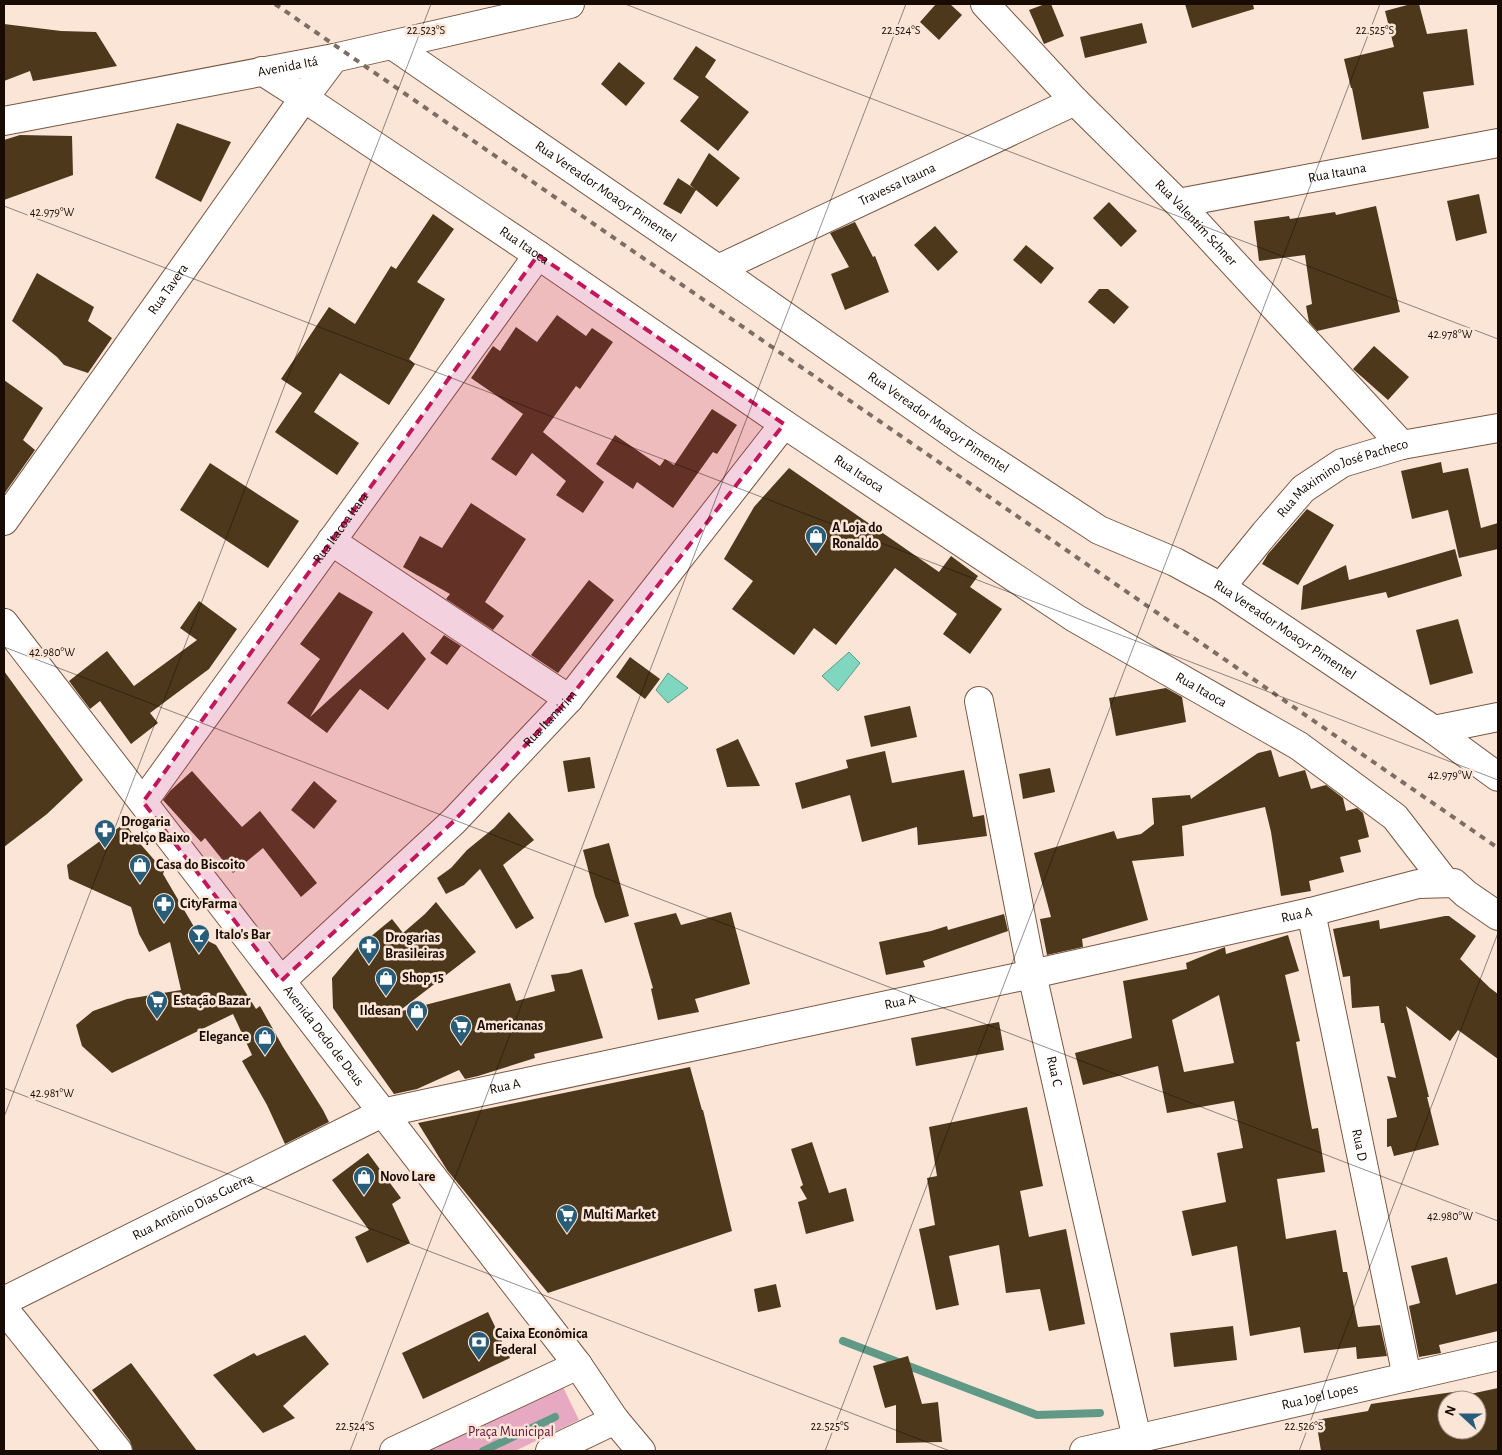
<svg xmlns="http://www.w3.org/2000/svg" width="1502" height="1455" viewBox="0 0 1502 1455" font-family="'Alegreya Sans',sans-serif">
<rect width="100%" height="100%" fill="#fbe5d7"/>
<path fill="#e7a9c1" d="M 563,1387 L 579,1420 L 515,1451 L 424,1451 Z"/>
<g fill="#7fd7bf" stroke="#609a87">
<path d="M 849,652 L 860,663 L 838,691 L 822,676 Z"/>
<path d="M 668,673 L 688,688 L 668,703 L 656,690 Z"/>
</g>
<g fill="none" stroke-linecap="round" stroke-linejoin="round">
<g stroke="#609a87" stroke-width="8">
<path d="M 843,1341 L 1037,1415 L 1100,1413"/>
<path d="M 483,1451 L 555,1417"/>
</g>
</g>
<g fill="#4d381b" fill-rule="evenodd">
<path d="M 936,4 L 950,4 L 962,15 L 939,40 L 920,22 Z"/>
<path d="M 1045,4 L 1051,4 L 1064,36 L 1044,44 L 1029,10 Z"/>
<path d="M 1185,4 L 1253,4 L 1254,9 L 1192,28 Z"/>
<path d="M 1411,4 L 1419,4 L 1427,34 L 1467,29 L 1474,85 L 1423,92 L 1429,128 L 1362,140 L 1352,88 L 1351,88 L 1344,59 L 1394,47 L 1385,11 Z"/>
<path d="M 1142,23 L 1147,43 L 1085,58 L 1080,37 Z"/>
<path d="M 4,24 L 61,31 L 96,32 L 117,66 L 33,81 L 30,71 L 4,81 Z"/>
<path d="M 696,46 L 716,60 L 705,77 L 749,112 L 718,151 L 680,121 L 699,97 L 673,79 Z"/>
<path d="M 619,62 L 645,83 L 626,106 L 601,84 Z"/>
<path d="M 177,123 L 231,142 L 201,202 L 155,178 Z"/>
<path d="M 20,135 L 72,136 L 73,175 L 4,200 L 4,140 Z"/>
<path d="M 709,153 L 740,178 L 717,207 L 696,190 L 681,214 L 663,204 L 678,178 L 695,189 L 690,185 Z"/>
<path d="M 1479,194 L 1487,233 L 1456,241 L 1447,201 Z"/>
<path d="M 1109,202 L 1137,231 L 1121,247 L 1093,218 Z"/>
<path d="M 1376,206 L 1400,312 L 1317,331 L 1309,322 L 1306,306 L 1312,304 L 1305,255 L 1259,261 L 1254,221 L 1289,216 L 1290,219 L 1335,212 L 1336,215 Z"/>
<path d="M 433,214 L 454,229 L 417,282 L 445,299 L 409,359 L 415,364 L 389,405 L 340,373 L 314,412 L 359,443 L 337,475 L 275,432 L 302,393 L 281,379 L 329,307 L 355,324 L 391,266 L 396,269 Z"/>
<path d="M 855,222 L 873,257 L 875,256 L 889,292 L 845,310 L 831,274 L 849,267 L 830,233 Z"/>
<path d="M 935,226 L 958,252 L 938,271 L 914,245 Z"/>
<path d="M 1026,245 L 1054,268 L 1041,284 L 1013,260 Z"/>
<path d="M 37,273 L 94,307 L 88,321 L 112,338 L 88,373 L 64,365 L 57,357 L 12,321 Z"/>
<path d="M 1099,289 L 1108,289 L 1129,307 L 1114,324 L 1088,302 Z"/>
<path d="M 557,315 L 586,336 L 592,328 L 613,342 L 580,389 L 576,386 L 543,432 L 604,482 L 583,513 L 556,495 L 566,481 L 532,453 L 516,476 L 491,459 L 523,414 L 471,378 L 493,346 L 500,351 L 516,327 L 537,342 Z"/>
<path d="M 1374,346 L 1409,377 L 1388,400 L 1353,369 Z"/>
<path d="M 4,380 L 43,408 L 23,440 L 35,450 L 4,494 Z"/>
<path d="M 712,409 L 737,425 L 717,454 L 713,452 L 673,508 L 637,482 L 633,489 L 596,464 L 615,435 L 660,466 L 665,459 L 674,465 Z"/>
<path d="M 1441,462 L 1443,473 L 1468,468 L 1481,528 L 1498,523 L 1498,549 L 1459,558 L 1448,510 L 1412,519 L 1401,471 Z"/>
<path d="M 210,463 L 299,521 L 268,568 L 180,510 Z"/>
<path d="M 789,468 L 939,572 L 951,556 L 978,576 L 970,587 L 1002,609 L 970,654 L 943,634 L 957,614 L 895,568 L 836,645 L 814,628 L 794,655 L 732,609 L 753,581 L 724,559 L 754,507 Z"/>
<path d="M 471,503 L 526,539 L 485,602 L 504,616 L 493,630 L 446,599 L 450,594 L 403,567 L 420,536 L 442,548 Z"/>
<path d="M 1307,509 L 1334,525 L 1298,585 L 1262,564 L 1268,554 Z"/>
<path d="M 1455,549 L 1462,576 L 1388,598 L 1386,592 L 1301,610 L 1303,586 L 1346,565 L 1349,580 Z"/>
<path d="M 589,580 L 614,600 L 558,673 L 531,655 Z"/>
<path d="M 339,592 L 373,612 L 310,717 L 403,632 L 426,659 L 388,710 L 360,689 L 327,733 L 287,703 L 320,659 L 300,644 Z"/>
<path d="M 199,601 L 237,629 L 209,669 L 150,713 L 158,723 L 131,744 L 100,701 L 90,709 L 69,681 L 107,651 L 134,686 L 197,640 L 180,628 Z"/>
<path d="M 1458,619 L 1473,673 L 1430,685 L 1416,630 Z"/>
<path d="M 444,635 L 461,646 L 447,665 L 430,653 Z"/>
<path d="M 630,657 L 660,679 L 645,699 L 616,677 Z"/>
<path d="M 4,671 L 83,780 L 47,814 L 4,847 Z"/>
<path d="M 1166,688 L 1182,697 L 1186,722 L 1116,736 L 1109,698 Z"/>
<path d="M 910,706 L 917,737 L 871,747 L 864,716 Z"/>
<path d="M 738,739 L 760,786 L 727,787 L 716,749 Z"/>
<path d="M 1271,750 L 1279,777 L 1305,770 L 1311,789 L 1326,785 L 1343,798 L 1346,811 L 1357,808 L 1363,813 L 1369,837 L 1358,840 L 1361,852 L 1340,857 L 1344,872 L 1309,881 L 1311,891 L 1281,896 L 1271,832 L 1265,807 L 1182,826 L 1184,856 L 1132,861 L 1148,920 L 1082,939 L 1083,947 L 1047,955 L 1040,919 L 1051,917 L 1034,853 L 1114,831 L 1117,839 L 1141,834 L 1154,824 L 1152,798 L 1190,795 L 1191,799 L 1258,753 Z"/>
<path d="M 885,751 L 892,783 L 964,770 L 973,817 L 984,815 L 987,836 L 918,845 L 917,827 L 862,842 L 850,795 L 802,809 L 795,783 L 848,768 L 846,760 Z"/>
<path d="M 590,757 L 595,788 L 568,792 L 563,761 Z"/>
<path d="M 1050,768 L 1055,792 L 1023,799 L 1019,774 Z"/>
<path d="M 192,771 L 242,827 L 260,811 L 317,883 L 301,897 L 263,848 L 233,873 L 205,838 L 201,842 L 163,800 L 170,791 Z"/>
<path d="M 314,781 L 337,801 L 314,829 L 291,810 Z"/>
<path d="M 509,812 L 534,840 L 503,865 L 534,918 L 516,929 L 480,869 L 464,885 L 446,894 L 437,878 L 451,868 L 467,850 L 494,828 Z"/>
<path d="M 125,823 L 136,839 L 164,871 L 163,874 L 200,937 L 216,945 L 256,1009 L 260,1006 L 283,1047 L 323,1110 L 329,1122 L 285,1144 L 267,1105 L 242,1061 L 252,1055 L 233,1014 L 112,1073 L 82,1046 L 76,1025 L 93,1011 L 127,999 L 181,990 L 170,942 L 149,952 L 139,934 L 131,907 L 69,879 L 67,865 Z"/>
<path d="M 609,843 L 629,916 L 605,923 L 595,896 L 583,850 Z"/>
<path d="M 436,902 L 476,952 L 398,1012 L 510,983 L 516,1001 L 555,991 L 551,975 L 568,973 L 582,969 L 603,1038 L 534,1054 L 535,1058 L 478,1076 L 465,1079 L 459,1070 L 417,1089 L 394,1094 L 333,1008 L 332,978 L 358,947 L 392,919 L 403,933 L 425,914 Z"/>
<path d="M 731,912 L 750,984 L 695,999 L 699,1012 L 658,1020 L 651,989 L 653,988 L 634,923 L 676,913 L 681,925 Z"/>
<path d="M 1004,914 L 1008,931 L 923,961 L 925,967 L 886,975 L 879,942 L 931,931 L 947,926 L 948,930 Z"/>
<path d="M 1445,916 L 1449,916 L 1476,936 L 1460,959 L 1490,988 L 1498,994 L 1498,1059 L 1458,1030 L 1450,1041 L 1406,1006 L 1429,1097 L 1427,1097 L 1439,1145 L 1394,1156 L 1391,1146 L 1387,1147 L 1387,1119 L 1397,1117 L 1387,1076 L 1396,1078 L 1384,1023 L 1381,1023 L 1379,1006 L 1352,1008 L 1350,976 L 1343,977 L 1333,929 L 1379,920 L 1380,929 Z"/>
<path d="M 1288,935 L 1299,971 L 1285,975 L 1300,1041 L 1296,1042 L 1312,1129 L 1318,1128 L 1325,1172 L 1277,1179 L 1286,1239 L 1336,1230 L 1343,1272 L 1347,1272 L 1358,1327 L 1380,1325 L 1387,1356 L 1357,1359 L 1356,1347 L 1304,1353 L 1300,1327 L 1250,1336 L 1237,1246 L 1192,1256 L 1182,1211 L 1226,1202 L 1217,1153 L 1243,1148 L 1234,1101 L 1167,1113 L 1158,1066 L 1083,1085 L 1075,1053 L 1132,1038 L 1123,981 L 1187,969 L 1186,963 L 1225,947 L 1226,954 ZM 1219,995 L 1234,1063 L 1184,1072 L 1172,1020 Z"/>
<path d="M 999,1022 L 1004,1050 L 916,1066 L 911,1038 Z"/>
<path d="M 690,1067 L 702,1110 L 703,1110 L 732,1231 L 548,1293 L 447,1170 L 418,1123 Z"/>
<path d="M 1027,1107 L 1043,1186 L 1020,1191 L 1029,1237 L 1066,1229 L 1085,1324 L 1049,1331 L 1040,1289 L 1006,1293 L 999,1245 L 949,1256 L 959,1305 L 936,1310 L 919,1229 L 935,1225 L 927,1178 L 937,1176 L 929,1127 Z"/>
<path d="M 812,1142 L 829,1193 L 846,1188 L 854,1221 L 806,1234 L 798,1202 L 807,1199 L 800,1187 L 803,1185 L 791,1149 Z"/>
<path d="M 368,1153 L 401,1198 L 392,1204 L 410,1243 L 367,1263 L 355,1237 L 369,1230 L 332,1180 Z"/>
<path d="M 1447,1257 L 1456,1295 L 1498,1283 L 1498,1331 L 1439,1345 L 1441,1353 L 1419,1357 L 1409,1306 L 1420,1303 L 1411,1266 Z"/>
<path d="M 776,1284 L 781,1307 L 758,1312 L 754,1289 Z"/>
<path d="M 488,1312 L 510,1358 L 423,1399 L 402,1353 Z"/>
<path d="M 1233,1326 L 1237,1360 L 1174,1367 L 1170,1333 Z"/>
<path d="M 305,1335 L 329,1364 L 283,1406 L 295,1418 L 263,1433 L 213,1375 L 254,1353 L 257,1356 Z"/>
<path d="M 908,1356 L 922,1404 L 938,1402 L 942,1442 L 896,1443 L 896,1405 L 885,1408 L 873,1366 Z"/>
<path d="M 131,1363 L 197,1451 L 133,1451 L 130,1441 L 92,1390 Z"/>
<path d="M 1498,1388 L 1498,1451 L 1321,1451 L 1316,1420 L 1368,1411 L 1371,1404 L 1384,1402 L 1460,1391 L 1461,1396 ZM 1447,1400 L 1477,1400 L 1477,1430 L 1447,1430 Z"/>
</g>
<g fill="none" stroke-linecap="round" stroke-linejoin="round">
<g stroke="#785844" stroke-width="30">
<g id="street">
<path id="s1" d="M 985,4 L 1075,101 L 1178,203 L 1402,445"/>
<path id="s2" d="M 392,45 L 718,269 L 966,443 L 1099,530 L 1175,562 L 1221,587 L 1434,730 L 1498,777"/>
<path id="s3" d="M 262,71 L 304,98 L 538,255 L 784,424 L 1075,618 L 1299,746 L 1395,817 L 1446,883"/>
<path id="s4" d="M 1178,203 L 1498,143"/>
<path id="s5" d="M 718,269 L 1075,101"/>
<path id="s6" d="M 4,521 L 304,98 L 334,58"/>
<path d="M 331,541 L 569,699"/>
<path id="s7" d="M 1221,587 L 1265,533 L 1303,489 L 1342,463 L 1402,445 L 1498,428"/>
<path id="s8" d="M 979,701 L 1032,974 L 1137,1439"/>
<path d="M 1434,730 L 1498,717"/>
<path id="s9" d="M 143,802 L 538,255"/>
<path id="s10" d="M 1311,912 L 1407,1377"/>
<path id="s11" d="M 281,981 L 454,821 L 569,699 L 784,424"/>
<path id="s12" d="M 4,1301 L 382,1113 L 1032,974 L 1311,912 L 1418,884 L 1454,883 L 1466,894 L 1498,916"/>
<path d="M 4,1309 L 118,1451"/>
<path d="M 394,1451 L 578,1365"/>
<path d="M 550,1451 L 615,1420"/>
<path id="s13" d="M 1084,1451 L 1498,1356"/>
</g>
</g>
<g stroke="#785844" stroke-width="30">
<g id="secondary">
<path id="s14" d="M 4,121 L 334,58 L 570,4"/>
<path id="s15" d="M 4,623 L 578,1365 L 615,1420 L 641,1451"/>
</g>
</g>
<use href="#street" stroke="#fff" stroke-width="28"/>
<use href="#secondary" stroke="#fff" stroke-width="28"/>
<path stroke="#7e6d63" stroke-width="4" stroke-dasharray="6 6" stroke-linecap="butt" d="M 275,4 L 1498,848"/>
</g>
<path fill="#c2185b" fill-opacity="0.2" stroke="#c2185b" stroke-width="4" stroke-dasharray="10 6" stroke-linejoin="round" d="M 538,255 L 784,424 L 569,699 L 454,821 L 281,981 L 143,802 Z"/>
<path fill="none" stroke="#170b04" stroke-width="1" stroke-opacity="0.45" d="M 625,4 L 1498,339M 4,206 L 1498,780M 4,647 L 1498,1221M 4,1088 L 950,1451M 4,1117 L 431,4M 350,1451 L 906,4M 825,1451 L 1380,4M 1299,1451 L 1498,933"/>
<defs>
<g id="shop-pin" transform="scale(1.125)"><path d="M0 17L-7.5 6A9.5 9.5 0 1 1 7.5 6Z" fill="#285d79" stroke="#fbe5d7"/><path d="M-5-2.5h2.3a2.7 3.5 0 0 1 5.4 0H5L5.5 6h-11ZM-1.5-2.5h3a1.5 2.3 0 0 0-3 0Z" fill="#fff"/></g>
<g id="pharmacy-pin" transform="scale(1.125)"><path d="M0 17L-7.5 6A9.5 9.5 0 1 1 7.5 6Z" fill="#285d79" stroke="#fbe5d7"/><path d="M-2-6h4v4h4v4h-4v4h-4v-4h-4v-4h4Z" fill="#fff"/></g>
<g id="bar-pin" transform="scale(1.125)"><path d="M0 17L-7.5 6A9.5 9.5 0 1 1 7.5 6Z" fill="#285d79" stroke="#fbe5d7"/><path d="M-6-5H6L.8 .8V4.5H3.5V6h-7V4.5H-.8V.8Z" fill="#fff"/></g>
<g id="supermarket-pin" transform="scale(1.125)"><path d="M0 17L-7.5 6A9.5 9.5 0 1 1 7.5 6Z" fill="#285d79" stroke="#fbe5d7"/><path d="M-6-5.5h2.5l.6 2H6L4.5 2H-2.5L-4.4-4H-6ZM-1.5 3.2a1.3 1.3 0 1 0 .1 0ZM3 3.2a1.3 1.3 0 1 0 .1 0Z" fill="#fff"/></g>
<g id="bank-pin" transform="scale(1.125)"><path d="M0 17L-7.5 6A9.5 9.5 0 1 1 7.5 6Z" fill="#285d79" stroke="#fbe5d7"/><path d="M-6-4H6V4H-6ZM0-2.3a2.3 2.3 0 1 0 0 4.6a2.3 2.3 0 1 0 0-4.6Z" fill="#fff"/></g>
</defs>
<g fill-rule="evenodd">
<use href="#shop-pin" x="816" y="536"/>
<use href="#pharmacy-pin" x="105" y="830"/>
<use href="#shop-pin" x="140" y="865"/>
<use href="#pharmacy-pin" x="164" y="904"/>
<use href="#bar-pin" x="199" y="935"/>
<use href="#pharmacy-pin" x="369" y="946"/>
<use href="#shop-pin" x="386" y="978"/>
<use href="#supermarket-pin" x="157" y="1001"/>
<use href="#shop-pin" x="417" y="1011"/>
<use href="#supermarket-pin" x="461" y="1026"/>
<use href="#shop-pin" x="265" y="1037"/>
<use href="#shop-pin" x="364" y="1177"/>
<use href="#supermarket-pin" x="567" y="1215"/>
<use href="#bank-pin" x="479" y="1342"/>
</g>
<g text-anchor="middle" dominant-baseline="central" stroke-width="5" stroke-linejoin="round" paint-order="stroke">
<g font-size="14" fill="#170b04" stroke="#fbe5d7">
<text stroke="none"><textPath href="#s14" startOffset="289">Avenida Itá</textPath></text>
<text stroke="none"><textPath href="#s4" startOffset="162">Rua Itauna</textPath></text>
<text stroke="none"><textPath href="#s5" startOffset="198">Travessa Itauna</textPath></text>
<text stroke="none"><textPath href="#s2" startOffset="259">Rua Vereador Moacyr Pimentel</textPath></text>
<text stroke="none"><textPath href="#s1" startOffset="304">Rua Valentim Schner</textPath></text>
<text stroke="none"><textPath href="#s3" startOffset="315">Rua Itaoca</textPath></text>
<text stroke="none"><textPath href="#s6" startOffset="284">Rua Tavera</textPath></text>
<text stroke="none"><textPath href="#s2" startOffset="664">Rua Vereador Moacyr Pimentel</textPath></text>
<text stroke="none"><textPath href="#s3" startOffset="720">Rua Itaoca</textPath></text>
<text stroke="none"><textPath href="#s7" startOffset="168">Rua Maximino José Pacheco</textPath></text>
<text stroke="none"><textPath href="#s9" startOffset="338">Rua Itacoa Itara</textPath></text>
<text stroke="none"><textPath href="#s2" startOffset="1069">Rua Vereador Moacyr Pimentel</textPath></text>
<text stroke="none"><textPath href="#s3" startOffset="1125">Rua Itaoca</textPath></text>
<text stroke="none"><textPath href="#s11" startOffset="376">Rua Itamirim</textPath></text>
<text stroke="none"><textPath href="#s12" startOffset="1358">Rua A</textPath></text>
<text stroke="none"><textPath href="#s12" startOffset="952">Rua A</textPath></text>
<text stroke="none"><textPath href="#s15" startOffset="522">Avenida Dedo de Deus</textPath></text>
<text stroke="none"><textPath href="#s8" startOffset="378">Rua C</textPath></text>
<text stroke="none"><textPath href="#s12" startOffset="548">Rua A</textPath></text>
<text stroke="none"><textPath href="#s10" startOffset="238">Rua D</textPath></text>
<text stroke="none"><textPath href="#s12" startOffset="211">Rua Antônio Dias Guerra</textPath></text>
<text stroke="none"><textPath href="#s13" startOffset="242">Rua Joel Lopes</textPath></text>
</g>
<g font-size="14" font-weight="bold" fill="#170b04" stroke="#fbe5d7" text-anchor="start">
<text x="832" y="528">A Loja do<tspan x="832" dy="16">Ronaldo</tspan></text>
<text x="121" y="822">Drogaria<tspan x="121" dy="16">Prelço Baixo</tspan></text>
<text x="156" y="865">Casa do Biscoito</text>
<text x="180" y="904">CityFarma</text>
<text x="215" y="935">Italo's Bar</text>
<text x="385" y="938">Drogarias<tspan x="385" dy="16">Brasileiras</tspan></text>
<text x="402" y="978">Shop 15</text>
<text x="173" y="1001">Estação Bazar</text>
<text x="401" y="1011" text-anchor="end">Ildesan</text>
<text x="477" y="1026">Americanas</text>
<text x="249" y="1037" text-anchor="end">Elegance</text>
<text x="380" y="1177">Novo Lare</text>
<text x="583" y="1215">Multi Market</text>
<text x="495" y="1334">Caixa Econômica<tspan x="495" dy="16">Federal</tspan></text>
</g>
<g font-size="14" fill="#64103c" stroke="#fbe5d7">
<text x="511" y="1432">Praça Municipal</text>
</g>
</g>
<g font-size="12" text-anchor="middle" fill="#170b04" stroke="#fbe5d7" stroke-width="5" stroke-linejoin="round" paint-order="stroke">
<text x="901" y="34">22.524°S</text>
<text x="1375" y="34">22.525°S</text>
<text x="426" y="34">22.523°S</text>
<text x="52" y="216">42.979°W</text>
<text x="1450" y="338">42.978°W</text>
<text x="52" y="656">42.980°W</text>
<text x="1450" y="779">42.979°W</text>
<text x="52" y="1097">42.981°W</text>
<text x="1450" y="1220">42.980°W</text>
<text x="355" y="1430">22.524°S</text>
<text x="830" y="1430">22.525°S</text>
<text x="1304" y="1430">22.526°S</text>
</g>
<rect width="1502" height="1455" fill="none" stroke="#170b04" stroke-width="10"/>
<g transform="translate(1462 1415) rotate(291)"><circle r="24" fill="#fbe5d7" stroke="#a08e83"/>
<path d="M0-4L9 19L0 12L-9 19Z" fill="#285d79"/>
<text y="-8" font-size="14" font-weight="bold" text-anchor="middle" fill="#170b04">N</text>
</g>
</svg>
